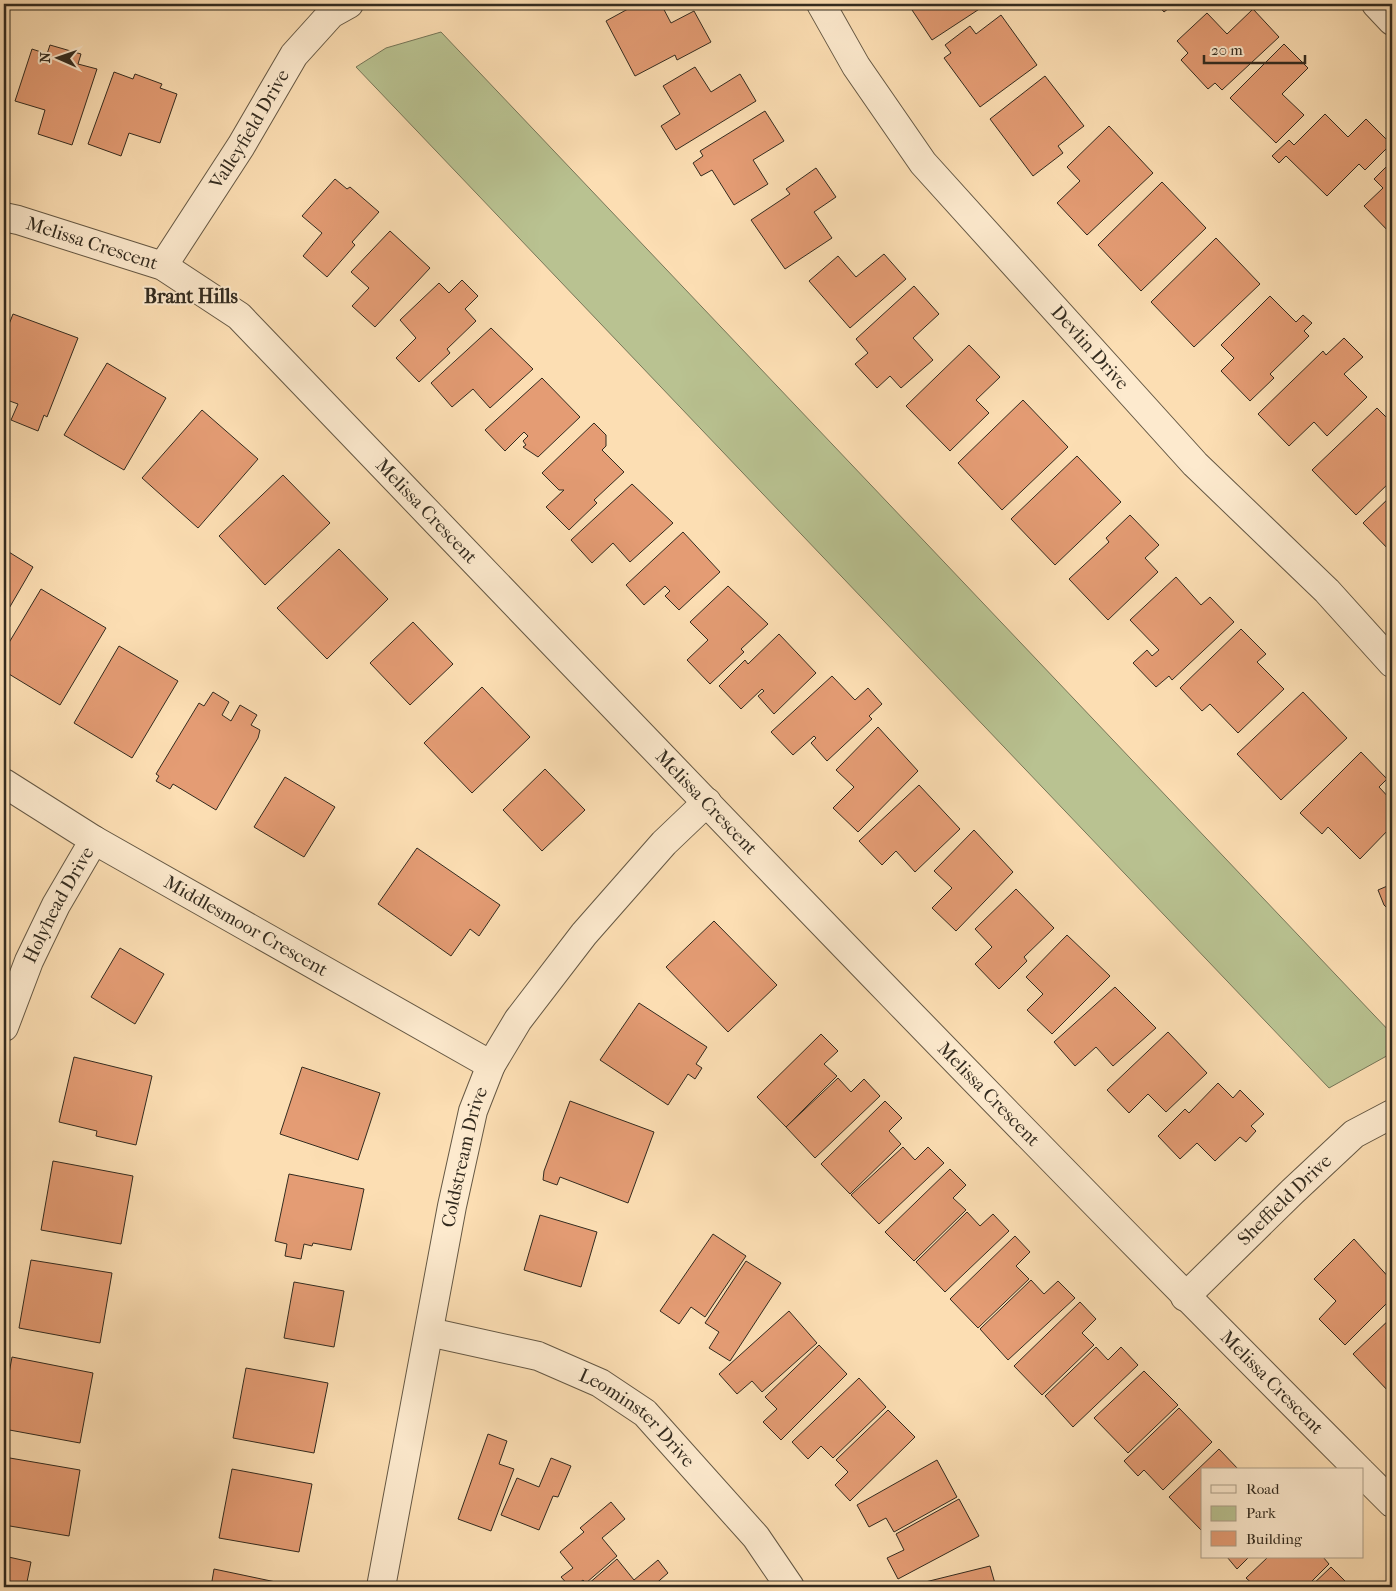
<svg xmlns="http://www.w3.org/2000/svg" width="1396" height="1591" viewBox="0 0 1396 1591" font-family="'IM FELL French Canon',serif">
<rect width="100%" height="100%" fill="#fcdeb3"/>
<filter id="stains"><feTurbulence type="fractalNoise" baseFrequency=".004" numOctaves="4"/><feColorMatrix values="0 0 0 0 .2 0 0 0 0 .09 0 0 0 0 .02 0 0 0 .5 -.17"/></filter>
<radialGradient id="worn" r=".72"><stop offset=".6" stop-color="#630" stop-opacity="0"/><stop offset="1" stop-color="#630" stop-opacity=".3"/></radialGradient>
<path fill="#b9c291" stroke="#767658" d="M 441,32 L 1392,1034 L 1392,1053 L 1329,1088 L 356,67 L 386,48 Z"/>
<g fill="#e49c74" stroke="#332b1f">
<path d="M 637,4 L 661,4 L 671,23 L 694,11 L 711,42 L 677,60 L 675,55 L 635,76 L 606,21 Z"/>
<path d="M 908,4 L 987,4 L 932,40 Z"/>
<path d="M 1157,4 L 1174,4 L 1164,12 Z"/>
<path d="M 1253,9 L 1279,37 L 1222,90 L 1215,83 L 1208,89 L 1181,60 L 1188,53 L 1177,41 L 1207,13 L 1227,34 Z"/>
<path d="M 1001,15 L 1037,65 L 980,107 L 944,58 L 951,53 L 945,45 L 970,26 L 976,34 Z"/>
<path d="M 1284,44 L 1308,68 L 1282,94 L 1304,115 L 1276,143 L 1230,98 Z"/>
<path d="M 50,45 L 81,54 L 78,64 L 97,69 L 72,145 L 38,134 L 45,110 L 15,101 L 32,49 L 47,54 Z"/>
<path d="M 695,67 L 711,92 L 740,74 L 756,101 L 676,150 L 661,126 L 680,114 L 663,86 Z"/>
<path d="M 114,72 L 133,79 L 135,74 L 162,84 L 160,88 L 177,94 L 160,143 L 129,133 L 121,156 L 88,144 Z"/>
<path d="M 1045,76 L 1084,126 L 1058,146 L 1063,153 L 1033,176 L 990,119 Z"/>
<path d="M 765,111 L 784,141 L 753,160 L 768,184 L 734,205 L 712,170 L 701,176 L 693,163 L 703,156 L 700,151 Z"/>
<path d="M 1325,114 L 1348,137 L 1366,119 L 1391,144 L 1365,170 L 1359,164 L 1327,196 L 1286,156 L 1279,163 L 1272,156 L 1289,140 L 1294,145 Z"/>
<path d="M 1109,126 L 1153,173 L 1087,235 L 1057,203 L 1080,181 L 1067,167 Z"/>
<path d="M 1392,161 L 1392,235 L 1364,206 L 1383,188 L 1374,179 Z"/>
<path d="M 816,168 L 836,197 L 814,212 L 832,238 L 785,269 L 751,220 L 790,194 L 786,189 Z"/>
<path d="M 335,179 L 347,189 L 350,187 L 379,212 L 352,242 L 355,245 L 327,277 L 303,256 L 322,233 L 302,216 Z"/>
<path d="M 1162,182 L 1206,228 L 1141,291 L 1098,245 Z"/>
<path d="M 390,231 L 430,268 L 375,327 L 352,306 L 369,288 L 351,272 Z"/>
<path d="M 1216,238 L 1260,284 L 1194,347 L 1151,302 Z"/>
<path d="M 884,254 L 906,279 L 850,328 L 809,281 L 838,256 L 856,277 Z"/>
<path d="M 462,280 L 478,296 L 465,309 L 476,321 L 447,349 L 450,353 L 419,382 L 396,358 L 416,338 L 400,320 L 439,283 L 449,293 Z"/>
<path d="M 914,286 L 939,314 L 913,338 L 933,360 L 901,388 L 890,376 L 877,388 L 855,364 L 868,353 L 856,339 Z"/>
<path d="M 1270,296 L 1296,322 L 1303,315 L 1312,323 L 1304,331 L 1309,336 L 1270,374 L 1274,378 L 1250,401 L 1221,371 L 1234,358 L 1221,345 Z"/>
<path d="M 13,314 L 78,338 L 47,417 L 44,415 L 38,431 L 11,420 L 18,404 L 4,399 L 4,337 Z"/>
<path d="M 491,328 L 533,369 L 490,408 L 473,389 L 452,407 L 431,383 Z"/>
<path d="M 1344,338 L 1363,357 L 1344,374 L 1367,397 L 1327,436 L 1314,422 L 1289,446 L 1258,414 L 1323,351 L 1326,355 Z"/>
<path d="M 969,345 L 1000,377 L 976,400 L 989,413 L 950,451 L 906,406 Z"/>
<path d="M 107,363 L 166,398 L 124,470 L 64,435 Z"/>
<path d="M 542,378 L 580,417 L 538,457 L 523,447 L 526,445 L 523,441 L 528,436 L 524,432 L 505,451 L 485,430 Z"/>
<path d="M 1023,400 L 1068,447 L 1002,510 L 958,463 Z"/>
<path d="M 1377,408 L 1392,423 L 1392,480 L 1356,515 L 1312,470 Z"/>
<path d="M 202,410 L 258,459 L 198,528 L 142,478 Z"/>
<path d="M 594,423 L 606,435 L 606,446 L 602,450 L 624,472 L 594,500 L 597,503 L 569,530 L 546,507 L 564,490 L 559,490 L 542,473 Z"/>
<path d="M 1077,456 L 1121,502 L 1055,565 L 1011,519 Z"/>
<path d="M 283,475 L 330,523 L 265,585 L 219,536 Z"/>
<path d="M 632,484 L 673,523 L 630,562 L 613,543 L 592,563 L 571,540 Z"/>
<path d="M 1392,495 L 1392,553 L 1363,523 Z"/>
<path d="M 1130,515 L 1159,545 L 1145,558 L 1158,572 L 1108,620 L 1069,579 L 1109,542 L 1106,538 Z"/>
<path d="M 683,532 L 720,572 L 679,610 L 665,596 L 670,591 L 665,586 L 644,605 L 626,585 Z"/>
<path d="M 4,549 L 33,567 L 4,617 Z"/>
<path d="M 339,549 L 388,599 L 327,659 L 277,608 Z"/>
<path d="M 1176,577 L 1201,605 L 1210,597 L 1234,622 L 1172,680 L 1169,676 L 1156,687 L 1133,663 L 1147,650 L 1152,656 L 1159,650 L 1130,620 Z"/>
<path d="M 728,586 L 768,624 L 741,649 L 744,652 L 710,684 L 687,660 L 708,640 L 690,622 Z"/>
<path d="M 41,589 L 106,628 L 60,705 L 4,671 L 4,651 Z"/>
<path d="M 413,622 L 453,664 L 410,705 L 370,663 Z"/>
<path d="M 1241,629 L 1266,654 L 1257,662 L 1284,689 L 1238,733 L 1210,704 L 1202,711 L 1180,688 Z"/>
<path d="M 779,634 L 816,673 L 774,714 L 758,696 L 764,691 L 762,689 L 741,709 L 719,686 L 745,660 L 748,664 Z"/>
<path d="M 119,646 L 178,681 L 132,758 L 74,723 Z"/>
<path d="M 832,676 L 855,700 L 868,688 L 882,704 L 869,716 L 872,719 L 827,761 L 811,743 L 816,738 L 814,736 L 793,755 L 771,732 Z"/>
<path d="M 482,687 L 530,737 L 472,793 L 424,743 Z"/>
<path d="M 213,692 L 229,702 L 222,715 L 231,721 L 240,705 L 257,715 L 251,725 L 260,730 L 258,738 L 216,810 L 173,784 L 170,789 L 156,781 L 159,776 L 156,774 L 199,703 L 204,706 Z"/>
<path d="M 1303,692 L 1347,738 L 1281,800 L 1237,754 Z"/>
<path d="M 878,727 L 918,771 L 858,832 L 833,808 L 854,787 L 836,770 Z"/>
<path d="M 1361,752 L 1387,779 L 1379,787 L 1392,801 L 1392,826 L 1360,859 L 1328,827 L 1322,834 L 1300,813 Z"/>
<path d="M 545,769 L 585,810 L 542,851 L 503,810 Z"/>
<path d="M 285,777 L 335,807 L 304,857 L 254,827 Z"/>
<path d="M 919,785 L 960,829 L 915,872 L 896,851 L 882,865 L 859,841 Z"/>
<path d="M 974,830 L 1013,872 L 956,931 L 932,908 L 952,888 L 934,871 Z"/>
<path d="M 417,848 L 500,905 L 479,936 L 470,929 L 451,956 L 378,904 Z"/>
<path d="M 1392,884 L 1392,913 L 1384,905 L 1378,890 Z"/>
<path d="M 1016,889 L 1054,928 L 1024,957 L 1027,961 L 999,989 L 975,964 L 992,947 L 975,929 Z"/>
<path d="M 714,921 L 777,985 L 728,1032 L 666,967 Z"/>
<path d="M 1067,935 L 1110,976 L 1052,1034 L 1027,1010 L 1043,994 L 1026,977 Z"/>
<path d="M 120,948 L 164,974 L 135,1024 L 91,997 Z"/>
<path d="M 1115,987 L 1156,1028 L 1113,1066 L 1096,1047 L 1075,1066 L 1054,1042 Z"/>
<path d="M 639,1003 L 707,1047 L 696,1064 L 702,1068 L 695,1079 L 688,1074 L 668,1105 L 600,1060 Z"/>
<path d="M 1168,1032 L 1207,1073 L 1166,1112 L 1148,1094 L 1129,1113 L 1107,1090 Z"/>
<path d="M 821,1034 L 838,1051 L 824,1064 L 837,1076 L 786,1127 L 757,1097 Z"/>
<path d="M 74,1057 L 152,1076 L 136,1145 L 96,1136 L 97,1131 L 59,1122 Z"/>
<path d="M 302,1067 L 380,1093 L 358,1160 L 280,1134 Z"/>
<path d="M 838,1078 L 851,1092 L 864,1079 L 880,1096 L 815,1158 L 786,1127 Z"/>
<path d="M 1218,1083 L 1233,1098 L 1240,1090 L 1264,1114 L 1251,1126 L 1256,1131 L 1246,1142 L 1240,1137 L 1215,1161 L 1197,1143 L 1180,1159 L 1158,1136 L 1185,1109 L 1189,1113 Z"/>
<path d="M 570,1101 L 654,1132 L 628,1203 L 560,1177 L 557,1185 L 543,1180 L 544,1171 Z"/>
<path d="M 885,1101 L 902,1118 L 889,1131 L 901,1144 L 850,1194 L 821,1164 Z"/>
<path d="M 903,1147 L 915,1160 L 928,1147 L 944,1163 L 879,1224 L 851,1195 Z"/>
<path d="M 53,1161 L 133,1176 L 121,1244 L 41,1230 Z"/>
<path d="M 950,1169 L 966,1185 L 953,1198 L 966,1210 L 914,1261 L 885,1232 Z"/>
<path d="M 289,1174 L 364,1189 L 351,1250 L 313,1243 L 312,1246 L 304,1244 L 301,1259 L 285,1256 L 287,1244 L 275,1241 Z"/>
<path d="M 967,1212 L 980,1226 L 993,1214 L 1009,1231 L 945,1292 L 916,1262 Z"/>
<path d="M 540,1215 L 597,1232 L 581,1287 L 524,1270 Z"/>
<path d="M 713,1234 L 746,1256 L 705,1317 L 691,1307 L 679,1324 L 660,1311 Z"/>
<path d="M 1015,1236 L 1030,1252 L 1016,1266 L 1029,1279 L 978,1328 L 950,1299 Z"/>
<path d="M 1354,1239 L 1392,1281 L 1392,1298 L 1345,1345 L 1319,1319 L 1336,1301 L 1314,1279 Z"/>
<path d="M 31,1260 L 112,1273 L 100,1343 L 19,1328 Z"/>
<path d="M 746,1261 L 781,1283 L 730,1361 L 709,1348 L 719,1332 L 705,1323 Z"/>
<path d="M 1031,1280 L 1044,1294 L 1058,1281 L 1075,1298 L 1008,1360 L 980,1329 Z"/>
<path d="M 294,1282 L 344,1291 L 334,1347 L 284,1338 Z"/>
<path d="M 1080,1302 L 1096,1319 L 1082,1333 L 1094,1345 L 1042,1395 L 1014,1366 Z"/>
<path d="M 789,1311 L 817,1343 L 762,1392 L 752,1381 L 737,1394 L 719,1374 Z"/>
<path d="M 1392,1317 L 1392,1391 L 1390,1393 L 1353,1354 Z"/>
<path d="M 819,1345 L 847,1374 L 781,1440 L 763,1422 L 777,1409 L 765,1397 Z"/>
<path d="M 1096,1347 L 1108,1360 L 1121,1347 L 1138,1365 L 1073,1427 L 1045,1396 Z"/>
<path d="M 12,1357 L 93,1373 L 80,1443 L 4,1429 L 4,1401 Z"/>
<path d="M 246,1368 L 328,1383 L 314,1453 L 233,1438 Z"/>
<path d="M 1144,1371 L 1178,1405 L 1128,1453 L 1094,1418 Z"/>
<path d="M 859,1378 L 886,1407 L 833,1458 L 821,1446 L 808,1459 L 792,1442 Z"/>
<path d="M 1179,1408 L 1212,1442 L 1163,1490 L 1144,1470 L 1138,1476 L 1124,1461 Z"/>
<path d="M 888,1410 L 915,1437 L 850,1501 L 835,1485 L 848,1472 L 836,1460 Z"/>
<path d="M 488,1434 L 507,1441 L 499,1464 L 514,1469 L 491,1531 L 458,1519 Z"/>
<path d="M 1219,1449 L 1239,1470 L 1202,1470 L 1202,1531 L 1169,1497 Z"/>
<path d="M 4,1457 L 80,1470 L 69,1536 L 4,1525 Z"/>
<path d="M 551,1458 L 571,1466 L 558,1497 L 553,1496 L 539,1530 L 501,1515 L 517,1478 L 539,1487 Z"/>
<path d="M 937,1460 L 957,1497 L 894,1532 L 886,1518 L 869,1527 L 857,1505 Z"/>
<path d="M 232,1469 L 312,1484 L 299,1552 L 219,1538 Z"/>
<path d="M 959,1499 L 979,1536 L 898,1579 L 887,1558 L 904,1550 L 896,1534 Z"/>
<path d="M 611,1502 L 625,1519 L 602,1538 L 617,1556 L 586,1583 L 583,1580 L 574,1587 L 570,1587 L 561,1577 L 573,1568 L 560,1552 L 584,1532 L 580,1528 Z"/>
<path d="M 4,1556 L 31,1562 L 26,1587 L 4,1587 Z"/>
<path d="M 1227,1557 L 1249,1557 L 1237,1569 Z"/>
<path d="M 1268,1557 L 1323,1557 L 1329,1564 L 1306,1587 L 1256,1587 L 1246,1578 Z"/>
<path d="M 617,1559 L 634,1580 L 658,1560 L 668,1573 L 652,1587 L 588,1587 L 587,1585 Z"/>
<path d="M 990,1566 L 996,1587 L 905,1587 Z"/>
<path d="M 1331,1567 L 1351,1587 L 1310,1587 Z"/>
<path d="M 214,1569 L 290,1585 L 290,1587 L 211,1587 Z"/>
</g>
<g fill="none" stroke-linecap="round" stroke-linejoin="round">
<g stroke="#655844" stroke-width="30">
<g id="minor">
<path id="s1" d="M 821,4 L 856,66 L 923,163 L 1195,464 L 1327,591 L 1392,663"/>
<path d="M 1376,4 L 1392,21"/>
<path id="s2" d="M 4,217 L 18,220 L 163,266 L 239,316 C 610,702 980,1091 1359,1470"/>
<path id="s3" d="M 163,266 L 241,146 L 294,55 L 331,14 L 349,4"/>
<path id="s4" d="M 4,783 L 94,840 L 491,1065"/>
<path id="s5" d="M 4,1027 L 29,961 L 56,905 L 94,840"/>
<path id="s6" d="M 1185,1297 L 1292,1192 L 1354,1134 L 1392,1114"/>
<path id="s7" d="M 429,1332 L 538,1356 L 600,1383 L 645,1413 L 756,1537 L 790,1587"/>
<path d="M 1362,1473 L 1392,1503"/>
<path id="s8" d="M 381,1587 L 452,1206 L 473,1111 L 491,1065 L 518,1020 L 584,934 L 664,843 L 707,802"/>
</g>
</g>
<use href="#minor" stroke="#fdeace" stroke-width="28"/>
</g>
<g text-anchor="middle" dominant-baseline="central" stroke-width="4" stroke-linejoin="round" paint-order="stroke">
<g font-size="19" fill="#332b1f" stroke="#fdeace">
<text stroke="none"><textPath href="#s3" startOffset="162">Valleyfield Drive</textPath></text>
<text stroke="none"><textPath href="#s2" startOffset="92">Melissa Crescent</textPath></text>
<text stroke="none"><textPath href="#s1" startOffset="438">Devlin Drive</textPath></text>
<text stroke="none"><textPath href="#s2" startOffset="528">Melissa Crescent</textPath></text>
<text stroke="none"><textPath href="#s2" startOffset="932">Melissa Crescent</textPath></text>
<text stroke="none"><textPath href="#s5" startOffset="134">Holyhead Drive</textPath></text>
<text stroke="none"><textPath href="#s4" startOffset="281">Middlesmoor Crescent</textPath></text>
<text stroke="none"><textPath href="#s2" startOffset="1338">Melissa Crescent</textPath></text>
<text stroke="none"><textPath href="#s8" startOffset="438">Coldstream Drive</textPath></text>
<text stroke="none"><textPath href="#s6" startOffset="139">Sheffield Drive</textPath></text>
<text stroke="none"><textPath href="#s2" startOffset="1742">Melissa Crescent</textPath></text>
<text stroke="none"><textPath href="#s7" startOffset="230">Leominster Drive</textPath></text>
</g>
<g font-size="20" font-weight="bold" fill="#332b1f" stroke="#fdeace">
<text x="191" y="296">Brant Hills</text>
</g>
</g>
<rect width="1396" height="1591" fill="none" stroke="#fcdeb3" stroke-width="20"/>
<rect x="5" y="5" width="1386" height="1581" fill="none" stroke="#332b1f" stroke-width="2.5"/>
<rect x="10" y="10" width="1376" height="1571" fill="none" stroke="#332b1f"/>
<rect x="1201" y="1468" width="162" height="90" fill="#fdeace" stroke="#ac9e88"/>
<rect x="1211" y="1485" width="25" height="8" fill="#fdeace" stroke="#ac9e88"/>
<text x="1246" y="1494" font-size="15" fill="#332b1f">Road</text>
<rect x="1211" y="1506" width="25" height="15" fill="#b9c291" stroke="#ac9e88"/>
<text x="1246" y="1518" font-size="15" fill="#332b1f">Park</text>
<rect x="1211" y="1531" width="25" height="15" fill="#e49c74" stroke="#ac9e88"/>
<text x="1246" y="1544" font-size="15" fill="#332b1f">Building</text>
<g transform="translate(58 58) rotate(272)" stroke="#fdeace" stroke-width="4" paint-order="stroke">
<path d="M0-4L9 19L0 12L-9 19Z" fill="#332b1f"/>
<text y="-8" font-size="14" font-weight="bold" text-anchor="middle" fill="#332b1f">N</text>
</g>
<path d="M1204 55v8h101v-8" fill="none" stroke="#332b1f" stroke-width="2.5"/>
<text x="1211" y="55" font-size="15" fill="#332b1f" stroke="#fdeace" stroke-width="4" paint-order="stroke">20 m</text>
<rect width="100%" height="100%" filter="url(#stains)"/>
<rect width="100%" height="100%" fill="url(#worn)"/>
</svg>
